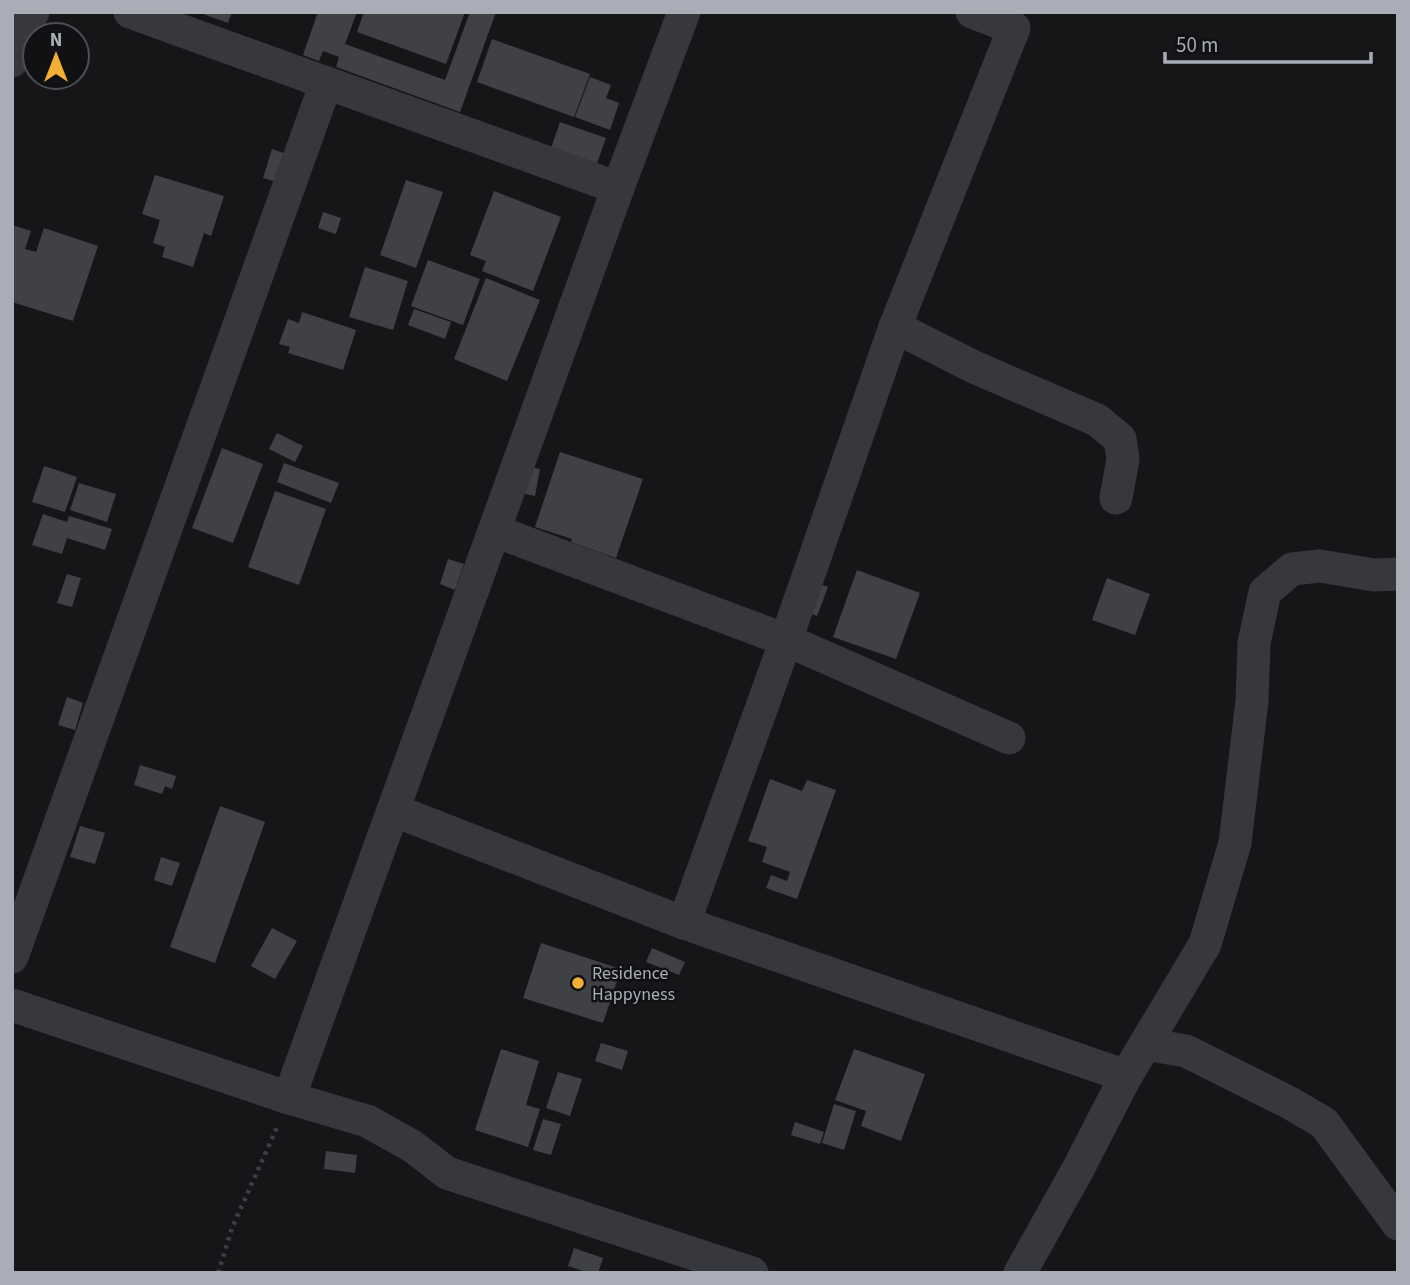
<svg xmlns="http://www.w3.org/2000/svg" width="1410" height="1285" viewBox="0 0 1410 1285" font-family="'Source Sans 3',sans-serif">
<rect width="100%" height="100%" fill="#161618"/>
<g fill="#404145">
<path d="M 197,12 L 232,12 L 228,23 Z"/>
<path d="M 318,12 L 357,12 L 345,44 L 445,80 L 470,12 L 496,12 L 460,112 L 336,67 L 339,57 L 323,51 L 319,61 L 303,55 Z"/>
<path d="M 364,12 L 465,12 L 446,64 L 357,32 Z"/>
<path d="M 492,39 L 590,74 L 574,117 L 477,82 Z"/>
<path d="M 590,77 L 611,85 L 606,98 L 619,103 L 610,130 L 575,117 Z"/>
<path d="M 560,122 L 606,138 L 596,166 L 550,151 Z"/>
<path d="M 272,149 L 289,155 L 280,183 L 263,178 Z"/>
<path d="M 155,175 L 224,196 L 211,236 L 204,233 L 193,267 L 162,257 L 165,247 L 153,243 L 160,220 L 142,214 Z"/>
<path d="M 406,180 L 443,192 L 416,268 L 380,255 Z"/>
<path d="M 494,191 L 561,217 L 533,291 L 482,271 L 486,261 L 470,255 Z"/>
<path d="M 323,212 L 341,218 L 336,234 L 318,228 Z"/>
<path d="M 12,225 L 31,231 L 25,249 L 36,252 L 44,228 L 98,246 L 73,321 L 12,302 Z"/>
<path d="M 428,260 L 480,279 L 463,325 L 411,306 Z"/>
<path d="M 365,267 L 408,281 L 393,330 L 349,317 Z"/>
<path d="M 486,278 L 540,300 L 507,381 L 454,359 Z"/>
<path d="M 414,309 L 451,322 L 445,339 L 408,325 Z"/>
<path d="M 302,312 L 356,330 L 343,370 L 288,353 L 290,347 L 279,344 L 288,319 L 299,323 Z"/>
<path d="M 277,433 L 303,446 L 295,462 L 269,449 Z"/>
<path d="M 222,448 L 263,464 L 233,543 L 192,528 Z"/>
<path d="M 560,452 L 643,479 L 616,558 L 571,542 L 572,539 L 535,527 Z"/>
<path d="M 284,463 L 339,483 L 331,503 L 277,482 Z"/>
<path d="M 44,466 L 77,477 L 65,512 L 32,502 Z"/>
<path d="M 525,466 L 540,469 L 535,496 L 520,493 Z"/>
<path d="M 79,483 L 116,494 L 107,522 L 70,510 Z"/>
<path d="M 275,491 L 326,509 L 299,585 L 248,567 Z"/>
<path d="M 43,514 L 67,522 L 69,516 L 112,529 L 105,550 L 67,538 L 62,554 L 32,545 Z"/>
<path d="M 448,559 L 464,564 L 455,590 L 440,584 Z"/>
<path d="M 857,570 L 920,593 L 896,659 L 833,637 Z"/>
<path d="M 67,574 L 81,578 L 72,607 L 57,603 Z"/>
<path d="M 1107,578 L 1150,594 L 1135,635 L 1092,620 Z"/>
<path d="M 810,581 L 828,587 L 817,616 L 800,610 Z"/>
<path d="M 67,697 L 83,703 L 75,730 L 58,725 Z"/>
<path d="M 140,765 L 176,776 L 172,789 L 165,786 L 162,794 L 134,785 Z"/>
<path d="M 770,779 L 802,791 L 807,780 L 836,790 L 797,899 L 766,888 L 771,875 L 787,881 L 790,872 L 762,862 L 767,847 L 748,841 Z"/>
<path d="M 220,806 L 265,822 L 215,963 L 170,947 Z"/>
<path d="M 80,826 L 105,833 L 95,864 L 70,857 Z"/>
<path d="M 161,857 L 180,863 L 172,886 L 154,880 Z"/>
<path d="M 272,928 L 297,941 L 275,979 L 251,966 Z"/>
<path d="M 541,943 L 621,969 L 603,1023 L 523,998 Z"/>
<path d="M 652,948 L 685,962 L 679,975 L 646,962 Z"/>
<path d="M 601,1043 L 628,1051 L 622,1070 L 595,1061 Z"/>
<path d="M 501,1049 L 539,1061 L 526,1105 L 540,1109 L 528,1147 L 475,1130 Z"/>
<path d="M 854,1049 L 925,1074 L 901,1141 L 861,1126 L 866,1111 L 835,1100 Z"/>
<path d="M 558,1072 L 582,1079 L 570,1116 L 546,1108 Z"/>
<path d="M 834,1104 L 856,1111 L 844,1150 L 822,1143 Z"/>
<path d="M 543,1119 L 561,1124 L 551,1155 L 533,1150 Z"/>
<path d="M 795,1122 L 824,1132 L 820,1144 L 791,1135 Z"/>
<path d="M 326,1151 L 357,1155 L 355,1173 L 324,1169 Z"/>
<path d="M 574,1248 L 603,1258 L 598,1273 L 589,1273 L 568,1266 Z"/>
</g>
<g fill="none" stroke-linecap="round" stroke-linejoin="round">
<path stroke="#3d3f44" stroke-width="4.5" stroke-dasharray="3.5 5" stroke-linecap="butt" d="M 218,1273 L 232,1228 L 278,1125"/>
<g stroke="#37383d" stroke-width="33">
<path d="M 130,12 L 618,188"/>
<path d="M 12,61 L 33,12"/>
<path d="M 895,327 L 974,367 L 1097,420 L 1120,439 L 1123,459 L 1116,498"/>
<path d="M 495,531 L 786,640 L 1009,738"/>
<path d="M 393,810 L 684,923 L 1126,1076"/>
<path d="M 684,923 L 786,640 L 895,327 L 1014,28 L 972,12"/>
<path d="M 12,957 L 326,83"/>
<path d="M 12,1005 L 289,1098 L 367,1121 L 412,1146 L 447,1173 L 752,1273"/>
<path d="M 1145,1044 L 1186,1051 L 1290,1103 L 1324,1123 L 1398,1224"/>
<path d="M 289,1098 L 618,188 L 684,12"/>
<path d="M 1020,1273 L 1077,1171 L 1126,1076 L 1205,944 L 1235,843 L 1252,701 L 1254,643 L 1265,592 L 1292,569 L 1320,566 L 1374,575 L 1398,574"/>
</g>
</g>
<circle fill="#f2b134" stroke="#111113" stroke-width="2.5" cx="578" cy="983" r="7"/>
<g text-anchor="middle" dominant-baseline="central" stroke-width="5" stroke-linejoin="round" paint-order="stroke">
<g font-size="18" fill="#a8adb8" stroke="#111113" text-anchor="start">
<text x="592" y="973">Residence<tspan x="592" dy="21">Happyness</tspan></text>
</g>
</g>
<rect width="1410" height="1285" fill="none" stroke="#a8adb8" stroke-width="28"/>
<g transform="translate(56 56)"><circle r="33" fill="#111113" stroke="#4d4f55" stroke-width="2"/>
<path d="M0-5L12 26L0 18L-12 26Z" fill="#f2b134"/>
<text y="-10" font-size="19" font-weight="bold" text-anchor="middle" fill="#a8adb8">N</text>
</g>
<path d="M1165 52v10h206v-10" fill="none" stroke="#a8adb8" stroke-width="3.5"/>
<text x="1176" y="52" font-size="21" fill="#a8adb8" stroke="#111113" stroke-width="5" paint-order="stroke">50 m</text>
</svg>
